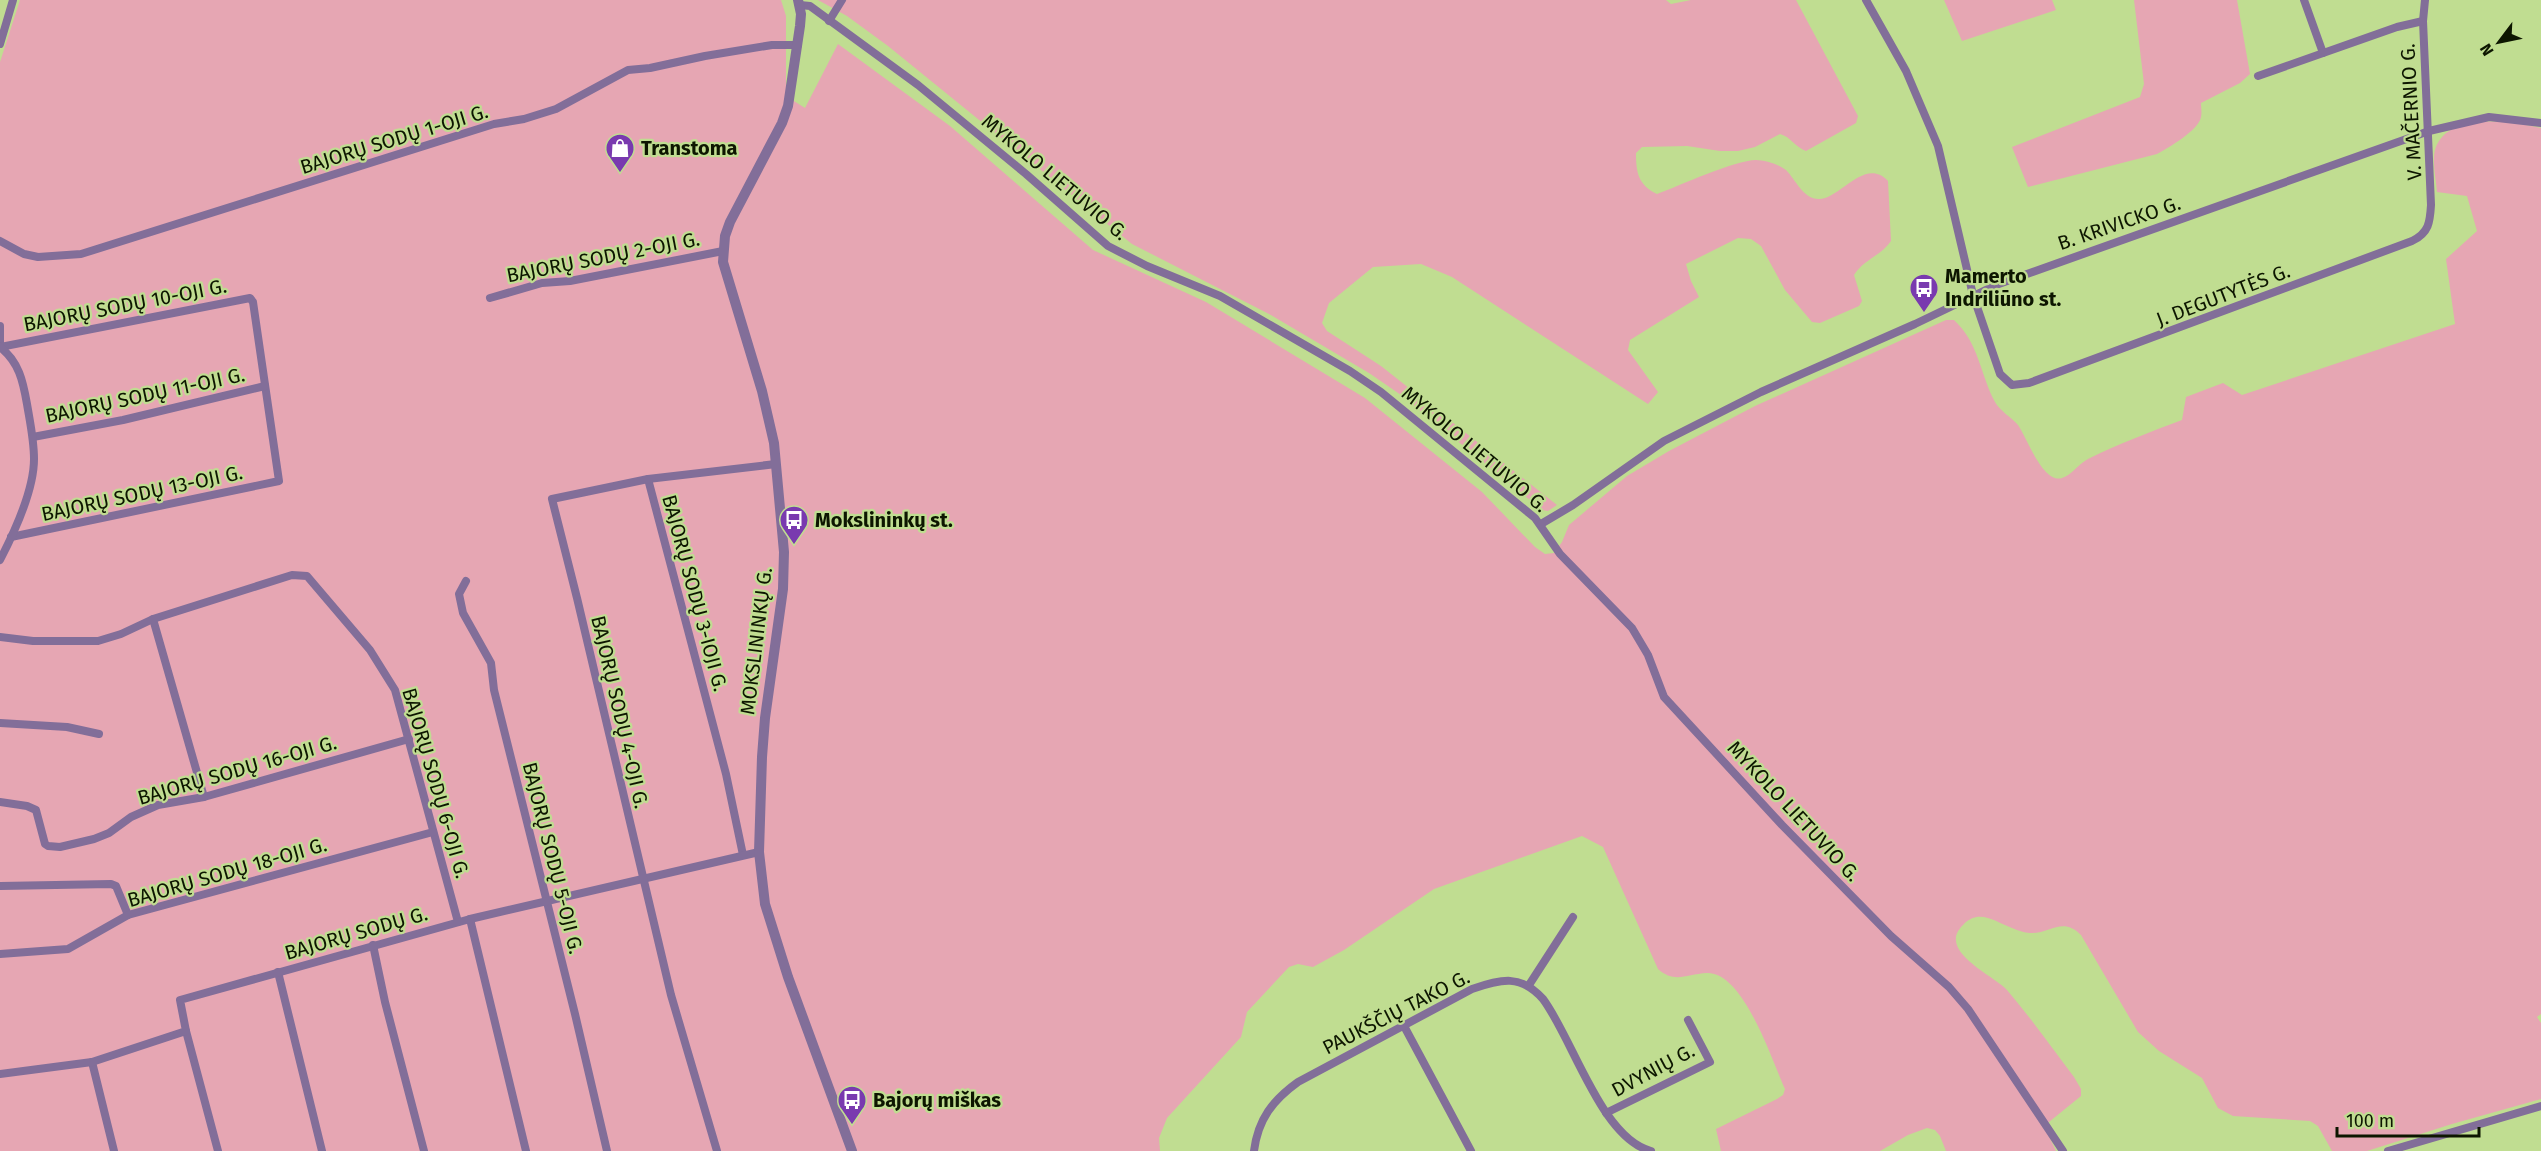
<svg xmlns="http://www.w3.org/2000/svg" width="2541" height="1151" viewBox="0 0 2541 1151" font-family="'Fira Sans',sans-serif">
<rect width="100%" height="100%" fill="#c0dd91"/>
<g fill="#e6a6b3">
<path d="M 20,0 L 781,0 L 786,16 L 786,96 L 805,108 L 838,44 L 950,126 L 1093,250 L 1206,302 L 1365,398 L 1482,492 L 1535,547 L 1545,554 L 1554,553 L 1562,542 L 1569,525 L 1627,476 L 1669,451 L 1755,406 L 1946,320 L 1954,320 C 1979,343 1980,374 1995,402 C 2000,411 2011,417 2018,425 C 2027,438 2043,484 2062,478 C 2072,475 2078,464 2088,459 C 2118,444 2150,432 2182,420 L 2186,397 L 2223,383 L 2242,395 L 2455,324 L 2446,259 L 2477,231 L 2467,196 L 2437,192 C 2436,179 2432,162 2435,150 C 2446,111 2512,121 2541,128 L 2541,1014 L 2537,1017 L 2541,1023 L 2541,1099 L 2452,1124 L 2367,1151 L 2332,1151 L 2318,1126 L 2310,1121 L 2233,1116 L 2218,1108 L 2202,1078 L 2159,1051 L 2138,1032 L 2081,935 C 2062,916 2051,934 2030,933 C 2025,933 2017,930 2012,928 C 1995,922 1979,908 1963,925 C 1936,951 1993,975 2007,990 C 2031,1018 2052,1048 2074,1077 L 2081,1089 L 2081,1096 L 2044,1126 L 2056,1151 L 1946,1151 L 1940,1136 L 1935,1130 L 1927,1128 L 1908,1135 L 1880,1151 L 1721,1151 L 1716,1129 L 1777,1099 L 1783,1095 L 1785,1089 C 1772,1061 1744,972 1707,973 C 1686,974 1675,984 1658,969 L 1603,847 L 1582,836 L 1434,889 L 1344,950 L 1313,967 L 1298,964 L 1289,967 L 1247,1012 L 1241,1037 L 1167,1118 L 1159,1138 L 1160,1151 L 0,1151 L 0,62 Z"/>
<path d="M 818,0 L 1666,0 L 1671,4 L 1691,0 L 1796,0 L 1858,116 L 1856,123 L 1806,151 C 1795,147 1791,137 1780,134 L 1755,147 L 1738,151 L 1720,151 L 1687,146 L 1642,147 L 1636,153 C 1636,172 1638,185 1657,194 C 1679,186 1735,160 1756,160 C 1765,160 1780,165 1786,170 C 1796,180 1803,199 1819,199 C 1840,199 1865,156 1888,181 L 1891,241 C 1882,255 1863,260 1854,275 L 1862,301 L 1859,306 L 1820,323 L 1812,322 L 1785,290 L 1761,246 L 1751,239 L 1738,238 L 1686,264 L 1691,281 L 1699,297 L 1630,340 L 1628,350 L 1658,392 L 1648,404 L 1452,277 L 1421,264 L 1373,267 L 1329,303 L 1322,323 L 1327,331 L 1381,366 L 1557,505 L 1548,511 L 1542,510 L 1401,395 L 1369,373 L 1269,314 L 1132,244 L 888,46 L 847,16 Z"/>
<path d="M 1944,0 L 2052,0 L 2056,10 L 1962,41 Z"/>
<path d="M 2134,0 L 2237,0 L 2250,74 L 2240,83 L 2201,103 C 2201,107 2202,113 2201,117 C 2199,130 2168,148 2157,154 L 2028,187 L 2012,147 L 2140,97 L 2144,84 Z"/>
</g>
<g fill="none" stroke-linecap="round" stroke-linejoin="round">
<g stroke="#826e99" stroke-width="8">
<path d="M 1866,0 L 1906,71 L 1938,146 L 1973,295 L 2000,374 L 2012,385 L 2029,383 L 2412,241 C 2429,233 2430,222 2431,205 L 2423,21 L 2425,0"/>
<path d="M 2304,0 L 2323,53"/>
<path d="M 800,5 L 810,6 L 918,85 L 1026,174 L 1108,246 L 1147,266 L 1220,296 L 1350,371 L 1381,392 L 1535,518 L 1560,554 L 1632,628 L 1648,655 L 1664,697 L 1782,825 L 1891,936 L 1949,987 L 1968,1009 L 2063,1151"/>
<path d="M 829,21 L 842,0"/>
<path d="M 0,44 L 13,0"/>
<path d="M 2258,76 L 2397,27 L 2423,21"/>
<path d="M 0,241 L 24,254 L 38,257 L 81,254 L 494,124 L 524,119 L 556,109 L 628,70 L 650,68 L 705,56 L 772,45 L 798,45"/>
<path d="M 490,298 L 542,283 L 570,281 L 723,251"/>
<path d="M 0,326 L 0,347"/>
<path d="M 0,347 L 250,298 L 253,302 L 279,481 L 11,537"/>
<path d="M 33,437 L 123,420 L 265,386"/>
<path d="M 648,479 L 726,774 L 743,855"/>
<path d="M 1541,524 L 1573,505 L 1664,441 L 1761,392 L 1915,324 L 1996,285 L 2429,131 L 2489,117 L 2541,123"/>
<path d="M 0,560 C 14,533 34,489 34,459 C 34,440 30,422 27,404 C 23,381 19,362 0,347"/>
<path d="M 466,581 L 459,594 L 463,613 L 491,663 L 494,690 L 575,1014 L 607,1151"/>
<path d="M 153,619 L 204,797"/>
<path d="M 0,637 L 33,641 L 98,641 L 121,634 L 153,619 L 292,575 L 307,576 L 370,650 L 395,690 L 458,922"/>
<path d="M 0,723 L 67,727 L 99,734"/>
<path d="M 0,802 L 27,806 L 36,810 L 45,844 L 48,846 L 60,847 L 94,839 L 109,833 L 131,817 L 158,805 L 204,797 L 409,739"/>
<path d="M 0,886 L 111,884 L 116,886 L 128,915"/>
<path d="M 470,919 L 526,1151"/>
<path d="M 373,945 L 385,1002 L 424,1151"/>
<path d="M 0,954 L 68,949 L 128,915 L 433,832"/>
<path d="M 278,972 L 322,1151"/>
<path d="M 1529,985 L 1573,917"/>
<path d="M 1404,1026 L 1471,1151"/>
<path d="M 186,1031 L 218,1151"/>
<path d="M 92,1062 L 114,1151"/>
<path d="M 0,1074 L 92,1062 L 186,1031 L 180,1000 L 470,919 L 759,852"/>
<path d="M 1606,1113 L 1710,1062 L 1688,1020"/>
<path d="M 717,1151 L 671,995 L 577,598 L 552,499 L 648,479 L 776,464"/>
<path d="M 1254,1151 C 1258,1119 1273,1100 1298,1082 L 1472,989 C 1501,979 1521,974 1543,999 C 1573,1039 1601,1138 1651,1151"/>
<path d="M 2388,1151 L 2541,1106"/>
</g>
<path stroke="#826e99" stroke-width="10" d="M 798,0 L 801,14 L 800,26 L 788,106 L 782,123 L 730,222 L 725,236 L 723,262 L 762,391 L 774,443 L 784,552 L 783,589 L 765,718 L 762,757 L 759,852 L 765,904 L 788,977 L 852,1151"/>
</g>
<defs>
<g id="shop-pin" transform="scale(1.5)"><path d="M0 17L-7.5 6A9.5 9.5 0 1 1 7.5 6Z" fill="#793aaf" stroke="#c0dd91"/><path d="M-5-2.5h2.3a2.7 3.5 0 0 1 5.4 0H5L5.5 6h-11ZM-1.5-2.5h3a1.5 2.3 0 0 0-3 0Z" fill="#fff"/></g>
<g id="bus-pin" transform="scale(1.5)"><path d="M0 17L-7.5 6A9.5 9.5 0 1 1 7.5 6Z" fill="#793aaf" stroke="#c0dd91"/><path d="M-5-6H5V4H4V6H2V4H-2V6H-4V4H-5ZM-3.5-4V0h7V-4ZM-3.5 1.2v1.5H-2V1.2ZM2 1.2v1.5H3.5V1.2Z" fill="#fff"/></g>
</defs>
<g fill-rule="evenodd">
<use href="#shop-pin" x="620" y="148"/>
<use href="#bus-pin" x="1924" y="288"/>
<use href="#bus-pin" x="794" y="520"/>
<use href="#bus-pin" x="852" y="1100"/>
</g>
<g text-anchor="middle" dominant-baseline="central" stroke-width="4.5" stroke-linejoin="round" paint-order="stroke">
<g font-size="20" fill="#0d1600" stroke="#c0dd91">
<text transform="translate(2411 112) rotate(-93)">V. MAČERNIO G.</text>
<text transform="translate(394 139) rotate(-17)">BAJORŲ SODŲ 1-OJI G.</text>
<text transform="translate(1055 177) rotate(40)">MYKOLO LIETUVIO G.</text>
<text transform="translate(2119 223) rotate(-19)">B. KRIVICKO G.</text>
<text transform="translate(603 257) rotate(-11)">BAJORŲ SODŲ 2-OJI G.</text>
<text transform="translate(2223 295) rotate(-21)">J. DEGUTYTĖS G.</text>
<text transform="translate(125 305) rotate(-11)">BAJORŲ SODŲ 10-OJI G.</text>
<text transform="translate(145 395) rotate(-12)">BAJORŲ SODŲ 11-OJI G.</text>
<text transform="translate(1475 449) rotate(40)">MYKOLO LIETUVIO G.</text>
<text transform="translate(142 493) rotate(-12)">BAJORŲ SODŲ 13-OJI G.</text>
<text transform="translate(695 593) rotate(75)">BAJORŲ SODŲ 3-IOJI G.</text>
<text transform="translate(756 641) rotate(-83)">MOKSLININKŲ G.</text>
<text transform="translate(620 712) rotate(77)">BAJORŲ SODŲ 4-OJI G.</text>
<text transform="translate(237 770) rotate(-16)">BAJORŲ SODŲ 16-OJI G.</text>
<text transform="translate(436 783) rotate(74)">BAJORŲ SODŲ 6-OJI G.</text>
<text transform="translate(1794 811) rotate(47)">MYKOLO LIETUVIO G.</text>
<text transform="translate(553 858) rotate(76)">BAJORŲ SODŲ 5-OJI G.</text>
<text transform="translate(227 872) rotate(-16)">BAJORŲ SODŲ 18-OJI G.</text>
<text transform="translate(356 933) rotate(-16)">BAJORŲ SODŲ G.</text>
<text transform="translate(1396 1012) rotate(-27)">PAUKŠČIŲ TAKO G.</text>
<text transform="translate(1653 1070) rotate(-28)">DVYNIŲ G.</text>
</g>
<g font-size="20" font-weight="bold" fill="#0d1600" stroke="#c0dd91" text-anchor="start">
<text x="641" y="148">Transtoma</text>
<text x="1945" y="276">Mamerto<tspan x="1945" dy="23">Indriliūno st.</tspan></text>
<text x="815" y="520">Mokslininkų st.</text>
<text x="873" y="1100">Bajorų miškas</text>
</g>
</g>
<g transform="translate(2499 42) rotate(238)" stroke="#c0dd91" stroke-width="4.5" paint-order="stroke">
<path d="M0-4.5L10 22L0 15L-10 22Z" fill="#0d1600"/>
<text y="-9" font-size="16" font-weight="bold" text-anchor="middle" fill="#0d1600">N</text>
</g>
<path d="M2337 1127v9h142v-9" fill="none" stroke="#0d1600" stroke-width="3"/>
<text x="2346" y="1127" font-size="18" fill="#0d1600" stroke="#c0dd91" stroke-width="4.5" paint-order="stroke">100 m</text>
</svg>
